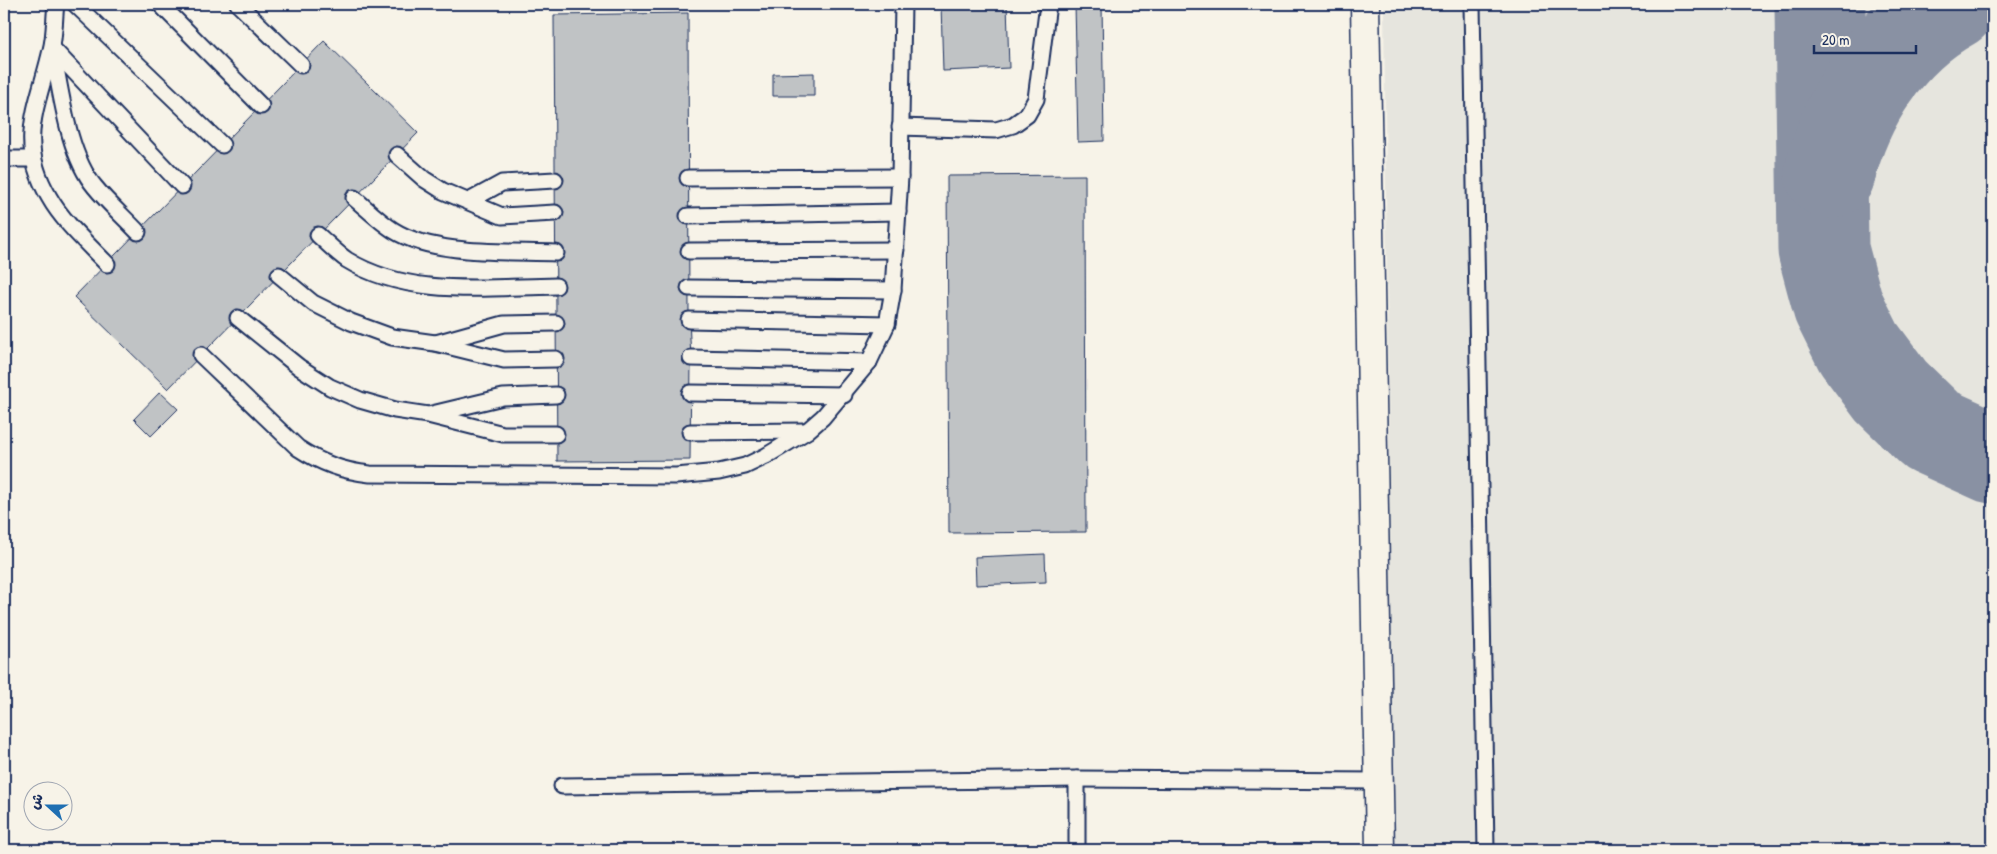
<svg xmlns="http://www.w3.org/2000/svg" width="1997" height="854" viewBox="0 0 1997 854" font-family="'Patrick Hand','Playpen Sans Arabic',sans-serif">
<rect width="100%" height="100%" fill="#f7f3e8"/>
<filter id="ink" filterUnits="userSpaceOnUse"><feTurbulence type="fractalNoise" baseFrequency=".02" numOctaves="2"/><feDisplacementMap in="SourceGraphic" scale="10" xChannelSelector="R" yChannelSelector="G"/><feConvolveMatrix kernelMatrix="1 2 1 2 8 2 1 2 1" color-interpolation-filters="sRGB"/></filter>
<g filter="url(#ink)">
<path fill="#e6e5de" d="M 1384,4 L 1993,4 L 1993,850 L 1393,850 Z"/>
<g fill="none" stroke-linecap="round" stroke-linejoin="round">
<g stroke="#8991a3" stroke-width="91">
<path d="M 1820,4 L 1823,250 L 1838,306 L 1859,348 L 1891,391 L 1931,430 L 1993,458"/>
<path d="M 1830,173 C 1846,105 1890,38 1952,4"/>
</g>
</g>
<g fill="#c0c3c5" stroke="#1b2f5e">
<path d="M 941,4 L 1007,4 L 1009,68 L 943,71 Z"/>
<path d="M 1075,4 L 1102,4 L 1104,141 L 1078,142 Z"/>
<path d="M 688,13 L 689,320 L 691,358 L 690,460 L 557,461 L 554,15 Z"/>
<path d="M 324,41 L 418,133 L 168,389 L 74,297 Z"/>
<path d="M 814,73 L 814,96 L 773,96 L 773,74 Z"/>
<path d="M 1085,175 L 1086,532 L 949,533 L 947,176 Z"/>
<path d="M 160,392 L 178,409 L 151,436 L 134,419 Z"/>
<path d="M 1045,554 L 1046,582 L 976,585 L 975,557 Z"/>
</g>
<g fill="none" stroke-linecap="round" stroke-linejoin="round">
<g stroke="#1b2f5e" stroke-width="19">
<g id="service">
<path d="M 56,4 C 54,19 55,35 51,50 C 38,107 16,141 49,197 C 63,222 87,243 107,264"/>
<path d="M 75,4 L 222,145"/>
<path d="M 160,4 L 261,106"/>
<path d="M 238,4 L 301,65"/>
<path d="M 1472,4 L 1486,850"/>
<path d="M 53,49 L 182,186"/>
<path d="M 53,52 C 61,92 68,155 95,187 C 108,203 124,217 138,232"/>
<path d="M 900,127 L 996,130 L 1013,125 L 1027,115 L 1036,99 L 1048,4"/>
<path d="M 397,155 L 424,179 L 443,191 L 502,216 L 555,213"/>
<path d="M 4,159 L 33,159"/>
<path d="M 688,178 L 900,177"/>
<path d="M 354,198 C 367,209 379,221 393,230 C 434,256 508,251 556,253"/>
<path d="M 469,201 L 502,183 L 555,180"/>
<path d="M 688,216 L 898,212"/>
<path d="M 318,235 C 327,243 337,253 347,260 C 409,298 487,287 556,286"/>
<path d="M 689,251 L 896,250"/>
<path d="M 279,275 L 313,303 L 351,322 L 392,337 L 435,343 L 504,360 L 556,359"/>
<path d="M 689,288 L 893,290"/>
<path d="M 238,318 L 299,367 L 330,387 L 360,400 L 395,410 L 428,415 L 503,434 L 556,434"/>
<path d="M 689,320 L 887,324"/>
<path d="M 436,343 L 504,324 L 556,323"/>
<path d="M 201,355 L 298,448 C 321,463 342,471 370,474 L 676,476 L 719,472 L 745,466 L 766,456 L 807,431 L 823,417 L 869,362 L 887,324 L 893,290 L 900,177 L 903,4"/>
<path d="M 691,358 L 869,362"/>
<path d="M 690,393 L 844,395"/>
<path d="M 432,414 L 503,397 L 556,395"/>
<path d="M 690,432 L 806,431"/>
<path d="M 562,786 L 1077,779 L 1379,781"/>
<path d="M 1077,850 L 1077,779"/>
</g>
</g>
<g stroke="#1b2f5e" stroke-width="31">
<path id="minor" d="M 1365,4 L 1380,850"/>
</g>
<use href="#service" stroke="#f7f3e8" stroke-width="15"/>
<use href="#minor" stroke="#f7f3e8" stroke-width="28"/>
</g>
</g>
<rect width="1997" height="854" fill="none" stroke="#f7f3e8" stroke-width="20"/>
<rect x="10" y="10" width="1977" height="834" fill="none" stroke="#1b2f5e" stroke-width="2" filter="url(#ink)"/>
<g transform="translate(48 806) rotate(291)"><circle r="24" fill="#f7f3e8" stroke="#9fa5b1"/>
<path d="M0-4L9 19L0 12L-9 19Z" fill="#1f6fb2"/>
<text y="-8" font-size="14" font-weight="bold" text-anchor="middle" fill="#1b2f5e">ش</text>
</g>
<path d="M1814 45v8h102v-8" fill="none" stroke="#1b2f5e" stroke-width="2.5"/>
<text x="1822" y="45" font-size="15" fill="#1b2f5e" stroke="#f7f3e8" stroke-width="4" paint-order="stroke">20 m</text>
</svg>
